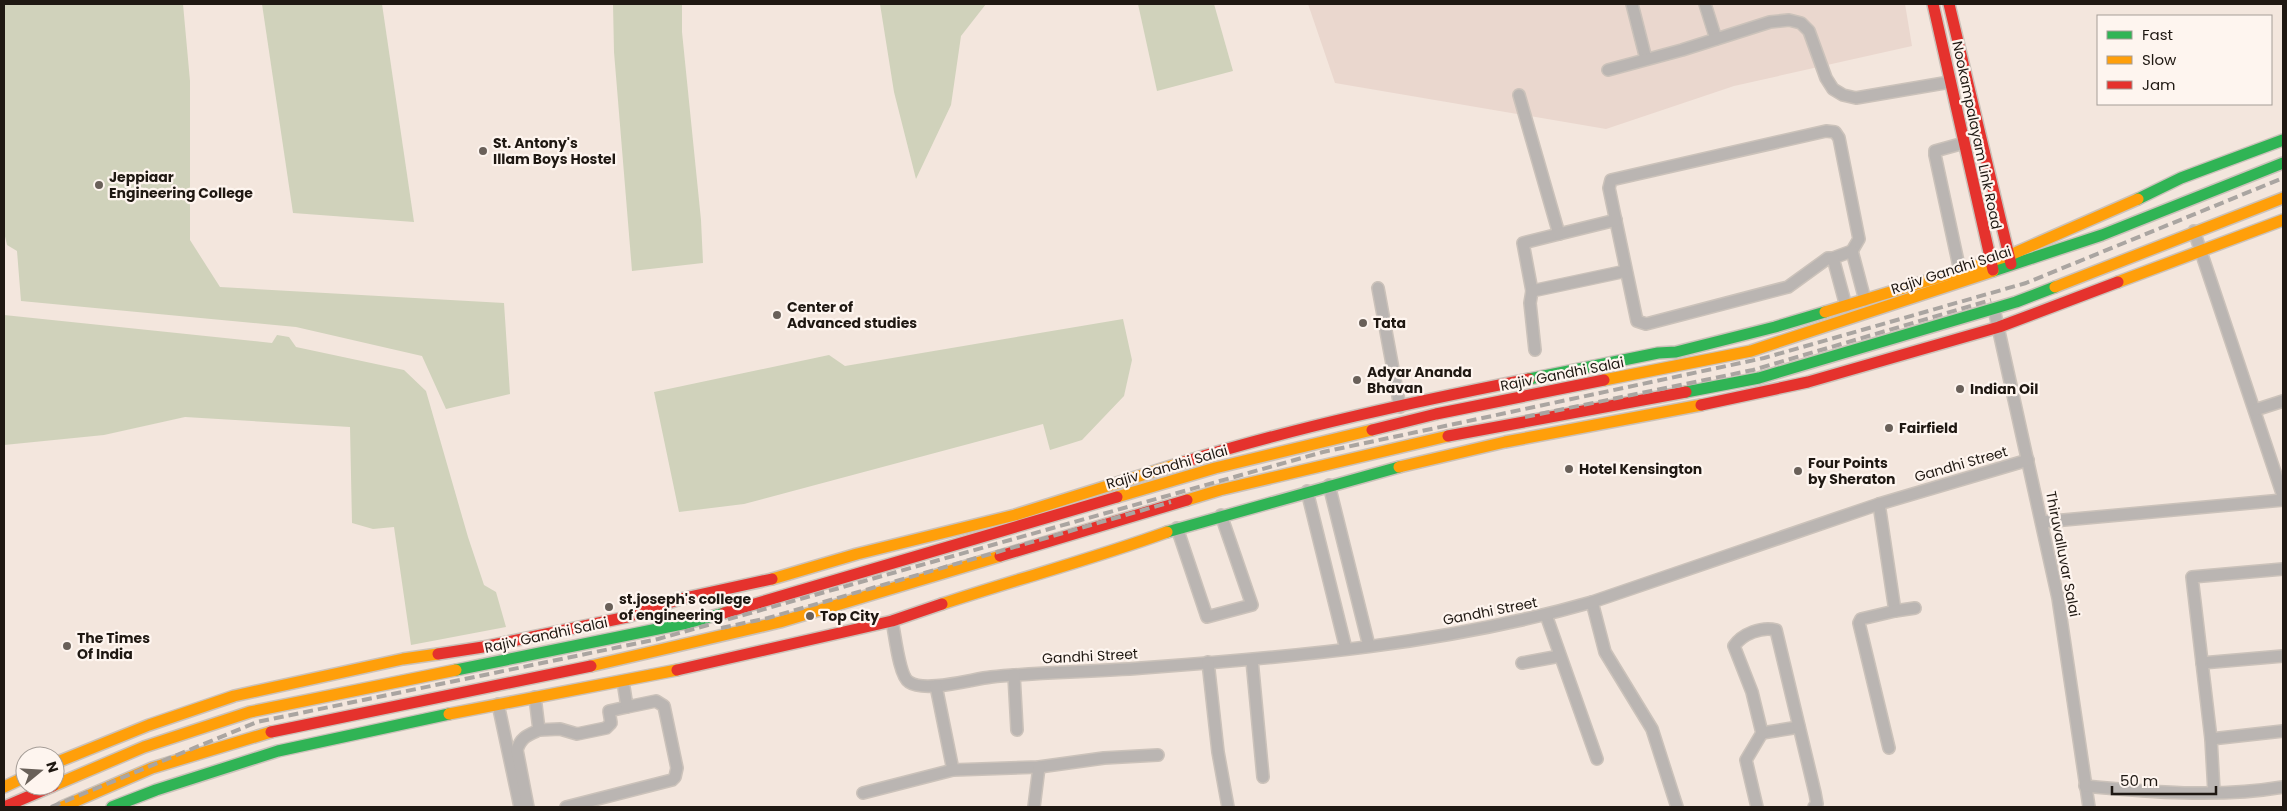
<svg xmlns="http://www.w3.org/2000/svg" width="2287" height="811" viewBox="0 0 2287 811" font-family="Poppins,sans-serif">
<rect width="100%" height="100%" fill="#f3e6dd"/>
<path fill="#ead7ce" d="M 1308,4 L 1905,4 L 1912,46 L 1734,86 L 1606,129 L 1335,83 Z"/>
<g fill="#d0d2bb">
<path d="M 4,4 L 183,4 L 190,81 L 190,240 L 220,287 L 504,303 L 510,394 L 446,409 L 422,356 L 296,327 L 21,301 L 17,251 L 7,245 L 4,232 Z"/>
<path d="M 262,4 L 382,4 L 414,222 L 293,213 Z"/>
<path d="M 613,4 L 682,4 L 682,32 L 701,220 L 703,263 L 632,271 L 614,52 Z"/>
<path d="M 880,4 L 986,4 L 961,36 L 951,105 L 916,179 L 894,92 Z"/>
<path d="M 1138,4 L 1214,4 L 1233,71 L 1157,91 Z"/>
<path d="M 4,315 L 272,343 L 277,335 L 289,337 L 296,347 L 404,370 L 426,391 L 468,537 L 484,585 L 496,592 L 506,627 L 411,645 L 394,527 L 373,529 L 352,523 L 350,427 L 185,417 L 104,435 L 4,445 Z"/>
<path d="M 1123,319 L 1132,360 L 1124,396 L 1082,440 L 1050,450 L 1043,424 L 744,504 L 679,512 L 654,392 L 829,355 L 845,366 Z"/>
</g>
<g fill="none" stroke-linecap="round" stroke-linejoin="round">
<g stroke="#cbc2ba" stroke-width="14">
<g id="street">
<path d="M 1632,4 L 1646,59"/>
<path d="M 1705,4 L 1716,39"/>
<path d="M 1608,70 L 1682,50 L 1770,22 L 1789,20 L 1801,23 L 1809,31 L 1826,78 L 1833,89 L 1843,95 L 1856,98 L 1950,82"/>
<path d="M 1519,95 L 1559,234 L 1523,243 L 1532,291"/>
<path d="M 1826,131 L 1835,132 L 1839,138 L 1859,239 L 1852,251 L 1833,258 L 1828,258 L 1788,287 L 1646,324 L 1637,321 L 1609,188 L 1611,180 Z"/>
<path d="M 2194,231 L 2283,496"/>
<path d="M 1559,234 L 1616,220"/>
<path d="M 1852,251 L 1865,300"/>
<path d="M 1833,258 L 1846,306"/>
<path d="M 1960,271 L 1935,155 L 1935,151 L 1964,143"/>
<path d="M 1378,288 L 1400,407"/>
<path d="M 1994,309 L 2058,598 L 2089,807"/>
<path d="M 1535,350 L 1530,303 L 1532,291 L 1626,271"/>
<path d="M 2255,410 L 2283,401"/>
<path d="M 1329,485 L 1369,646"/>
<path d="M 1307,491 L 1346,649"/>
<path d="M 1879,504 L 1895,611 L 1861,619 L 1859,623 L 1889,748"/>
<path d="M 2042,522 L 2283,500"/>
<path d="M 1177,528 L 1207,617 L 1252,605 L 1221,515"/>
<path d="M 1592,602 L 1605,652 L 1652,729 L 1677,807"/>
<path d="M 1895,611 L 1915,608"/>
<path d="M 1546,615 L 1597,759"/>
<path d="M 892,621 C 895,634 899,676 909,682 C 925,693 972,679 991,677 C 1041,672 1092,672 1142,668 C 1293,657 1446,644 1592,602 L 1879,504 L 2028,460"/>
<path d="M 1252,660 L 1263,777"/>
<path d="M 1208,662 L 1218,752 L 1228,807"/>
<path d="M 1522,663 L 1560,656"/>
<path d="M 2202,663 L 2283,656"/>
<path d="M 1014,675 L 1017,730"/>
<path d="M 936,686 L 953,770"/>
<path d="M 498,704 L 520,807"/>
<path d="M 539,730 L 560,729 L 577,734 L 606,728 L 611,723 L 609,711 L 627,707"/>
<path d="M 1762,733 L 1799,727"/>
<path d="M 2211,739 L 2283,731"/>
<path d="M 2085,786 C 2150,792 2218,798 2283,787"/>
<path d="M 2214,792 L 2211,739 L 2192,577 L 2283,569"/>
<path d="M 863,793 L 953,770 L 1039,767 L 1104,758 L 1158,755"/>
<path d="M 528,807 L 517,750 C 521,737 528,735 539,730 L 535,697"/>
<path d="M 566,807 L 672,780 L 675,777 L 677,768 L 664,706 L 656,701 L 627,707 L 623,681"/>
<path d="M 1034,807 L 1039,767"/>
<path d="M 1757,807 L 1746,760 L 1762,733 L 1752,692 L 1734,646 C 1742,634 1762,626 1776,630 L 1815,793 L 1817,804 L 1814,807"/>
</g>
</g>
<g stroke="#cbc2ba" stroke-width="14">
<g id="fast">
<path d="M 2138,199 L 2181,178 L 2283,140"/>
<path d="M 1993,271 L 2102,235 L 2283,163"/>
<path d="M 1529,379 L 1658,353 L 1676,352 L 1775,327 L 1825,312"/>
<path d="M 1686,392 L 1759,378 L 2016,302 L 2055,287"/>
<path d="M 1167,532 L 1399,467"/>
<path d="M 456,670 L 687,623 L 724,613"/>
<path d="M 112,807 L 156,790 L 278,751 L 449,714"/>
</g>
</g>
<g stroke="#cbc2ba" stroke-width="14">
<g id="slow">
<path d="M 2118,282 L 2283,220"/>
<path d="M 2055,287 L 2283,198"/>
<path d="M 1825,312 L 2008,256 L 2138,199"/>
<path d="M 1604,380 L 1751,351 L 1993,271"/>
<path d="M 1399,467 L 1505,442 L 1701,405"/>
<path d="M 1117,497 L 1215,468 L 1372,430"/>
<path d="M 1187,500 L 1220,490 L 1448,436"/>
<path d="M 772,579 L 857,554 L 1015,515 L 1184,462"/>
<path d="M 942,604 C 1017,579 1093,559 1167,532"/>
<path d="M 591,666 L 780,622 L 1000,556"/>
<path d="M 449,714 L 677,670"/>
<path d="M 55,763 L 149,725 L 234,696 L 403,659 L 438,654"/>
<path d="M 55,785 L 144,747 L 250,712 L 456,670"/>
<path d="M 4,787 L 25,777"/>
<path d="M 62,807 L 152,768 L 271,732"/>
</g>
</g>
<g stroke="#cbc2ba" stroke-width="14">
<g id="jam">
<path d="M 1933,4 L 1993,270"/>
<path d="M 1949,4 L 2011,264"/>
<path d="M 1701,405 L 1808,382 L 1999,327 L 2118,282"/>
<path d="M 1372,430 L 1436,414 L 1604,380"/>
<path d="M 1448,436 L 1686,392"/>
<path d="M 1184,462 C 1297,427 1413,402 1529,379"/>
<path d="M 1000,556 L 1187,500"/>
<path d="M 724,613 L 1117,497"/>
<path d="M 438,654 L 483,647 L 627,617 L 680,599 L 772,579"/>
<path d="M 677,670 L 892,621 L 942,604"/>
<path d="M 271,732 L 591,666"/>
<path d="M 4,807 L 53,786"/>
</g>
</g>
<use href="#street" stroke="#bab5b2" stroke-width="11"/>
<use href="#fast" stroke="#30b455" stroke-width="11"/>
<use href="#slow" stroke="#ff9f0a" stroke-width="11"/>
<use href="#jam" stroke="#e5322d" stroke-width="11"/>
<g stroke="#aaa5a1" stroke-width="4" stroke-dasharray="10 5" stroke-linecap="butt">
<path d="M 1525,417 L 1753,370 L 1991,300"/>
<path d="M 721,628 L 768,618 L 1171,502"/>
<path d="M 51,807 L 257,722 L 658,639 L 1323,452 L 1764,358 L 2026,283 L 2283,178"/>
</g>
</g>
<g fill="#696059" stroke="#fef5ef" stroke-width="2">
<circle cx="483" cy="151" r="5"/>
<circle cx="99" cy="185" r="5"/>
<circle cx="777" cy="315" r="5"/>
<circle cx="1363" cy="323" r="5"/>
<circle cx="1357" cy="380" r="5"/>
<circle cx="1960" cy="389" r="5"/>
<circle cx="1889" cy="428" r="5"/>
<circle cx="1569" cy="469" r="5"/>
<circle cx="1798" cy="471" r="5"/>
<circle cx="609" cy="607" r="5"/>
<circle cx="810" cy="616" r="5"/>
<circle cx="67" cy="646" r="5"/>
</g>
<g text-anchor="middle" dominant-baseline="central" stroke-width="4.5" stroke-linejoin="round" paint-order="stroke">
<g font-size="14" fill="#1f1812" stroke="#fef5ef">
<text transform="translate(1977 135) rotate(78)">Nookampalayam Link Road</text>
<text transform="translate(1951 270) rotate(-18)">Rajiv Gandhi Salai</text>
<text transform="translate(1562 374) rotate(-11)">Rajiv Gandhi Salai</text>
<text transform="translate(1961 464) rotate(-16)">Gandhi Street</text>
<text transform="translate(1167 467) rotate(-16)">Rajiv Gandhi Salai</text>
<text transform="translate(2063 554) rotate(79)">Thiruvalluvar Salai</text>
<text transform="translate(1490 611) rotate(-11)">Gandhi Street</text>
<text transform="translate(546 635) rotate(-12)">Rajiv Gandhi Salai</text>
<text transform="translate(1090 656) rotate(-3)">Gandhi Street</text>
</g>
<g font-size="14" font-weight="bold" fill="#1f1812" stroke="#fef5ef" text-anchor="start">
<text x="493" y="143">St. Antony's<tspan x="493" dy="16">Illam Boys Hostel</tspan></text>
<text x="109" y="177">Jeppiaar<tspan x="109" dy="16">Engineering College</tspan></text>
<text x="787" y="307">Center of<tspan x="787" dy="16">Advanced studies</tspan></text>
<text x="1373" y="323">Tata</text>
<text x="1367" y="372">Adyar Ananda<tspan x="1367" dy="16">Bhavan</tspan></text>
<text x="1970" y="389">Indian Oil</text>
<text x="1899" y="428">Fairfield</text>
<text x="1808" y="463">Four Points<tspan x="1808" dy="16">by Sheraton</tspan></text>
<text x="1579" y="469">Hotel Kensington</text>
<text x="619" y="599">st.joseph's college<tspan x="619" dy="16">of engineering</tspan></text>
<text x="820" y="616">Top City</text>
<text x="77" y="638">The Times<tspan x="77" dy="16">Of India</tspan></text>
</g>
</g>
<rect width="2287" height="811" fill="none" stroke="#1f1812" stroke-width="10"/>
<rect x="2097" y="15" width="175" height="90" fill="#fef5ef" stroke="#a59d97"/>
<rect x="2107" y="31" width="25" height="8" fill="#30b455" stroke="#a59d97"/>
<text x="2142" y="40" font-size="15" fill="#1f1812">Fast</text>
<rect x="2107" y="56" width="25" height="8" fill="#ff9f0a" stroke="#a59d97"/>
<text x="2142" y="65" font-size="15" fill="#1f1812">Slow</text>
<rect x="2107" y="81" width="25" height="8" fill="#e5322d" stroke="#a59d97"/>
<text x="2142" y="90" font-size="15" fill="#1f1812">Jam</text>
<g transform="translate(40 771) rotate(72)"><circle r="24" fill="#fef5ef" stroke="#a59d97"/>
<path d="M0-4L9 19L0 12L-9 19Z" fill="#696059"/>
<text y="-8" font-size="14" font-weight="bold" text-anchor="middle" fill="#1f1812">N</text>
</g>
<path d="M2112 786v8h104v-8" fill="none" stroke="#1f1812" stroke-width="2.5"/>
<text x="2120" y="786" font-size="15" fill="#1f1812" stroke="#fef5ef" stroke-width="4" paint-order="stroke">50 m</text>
</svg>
